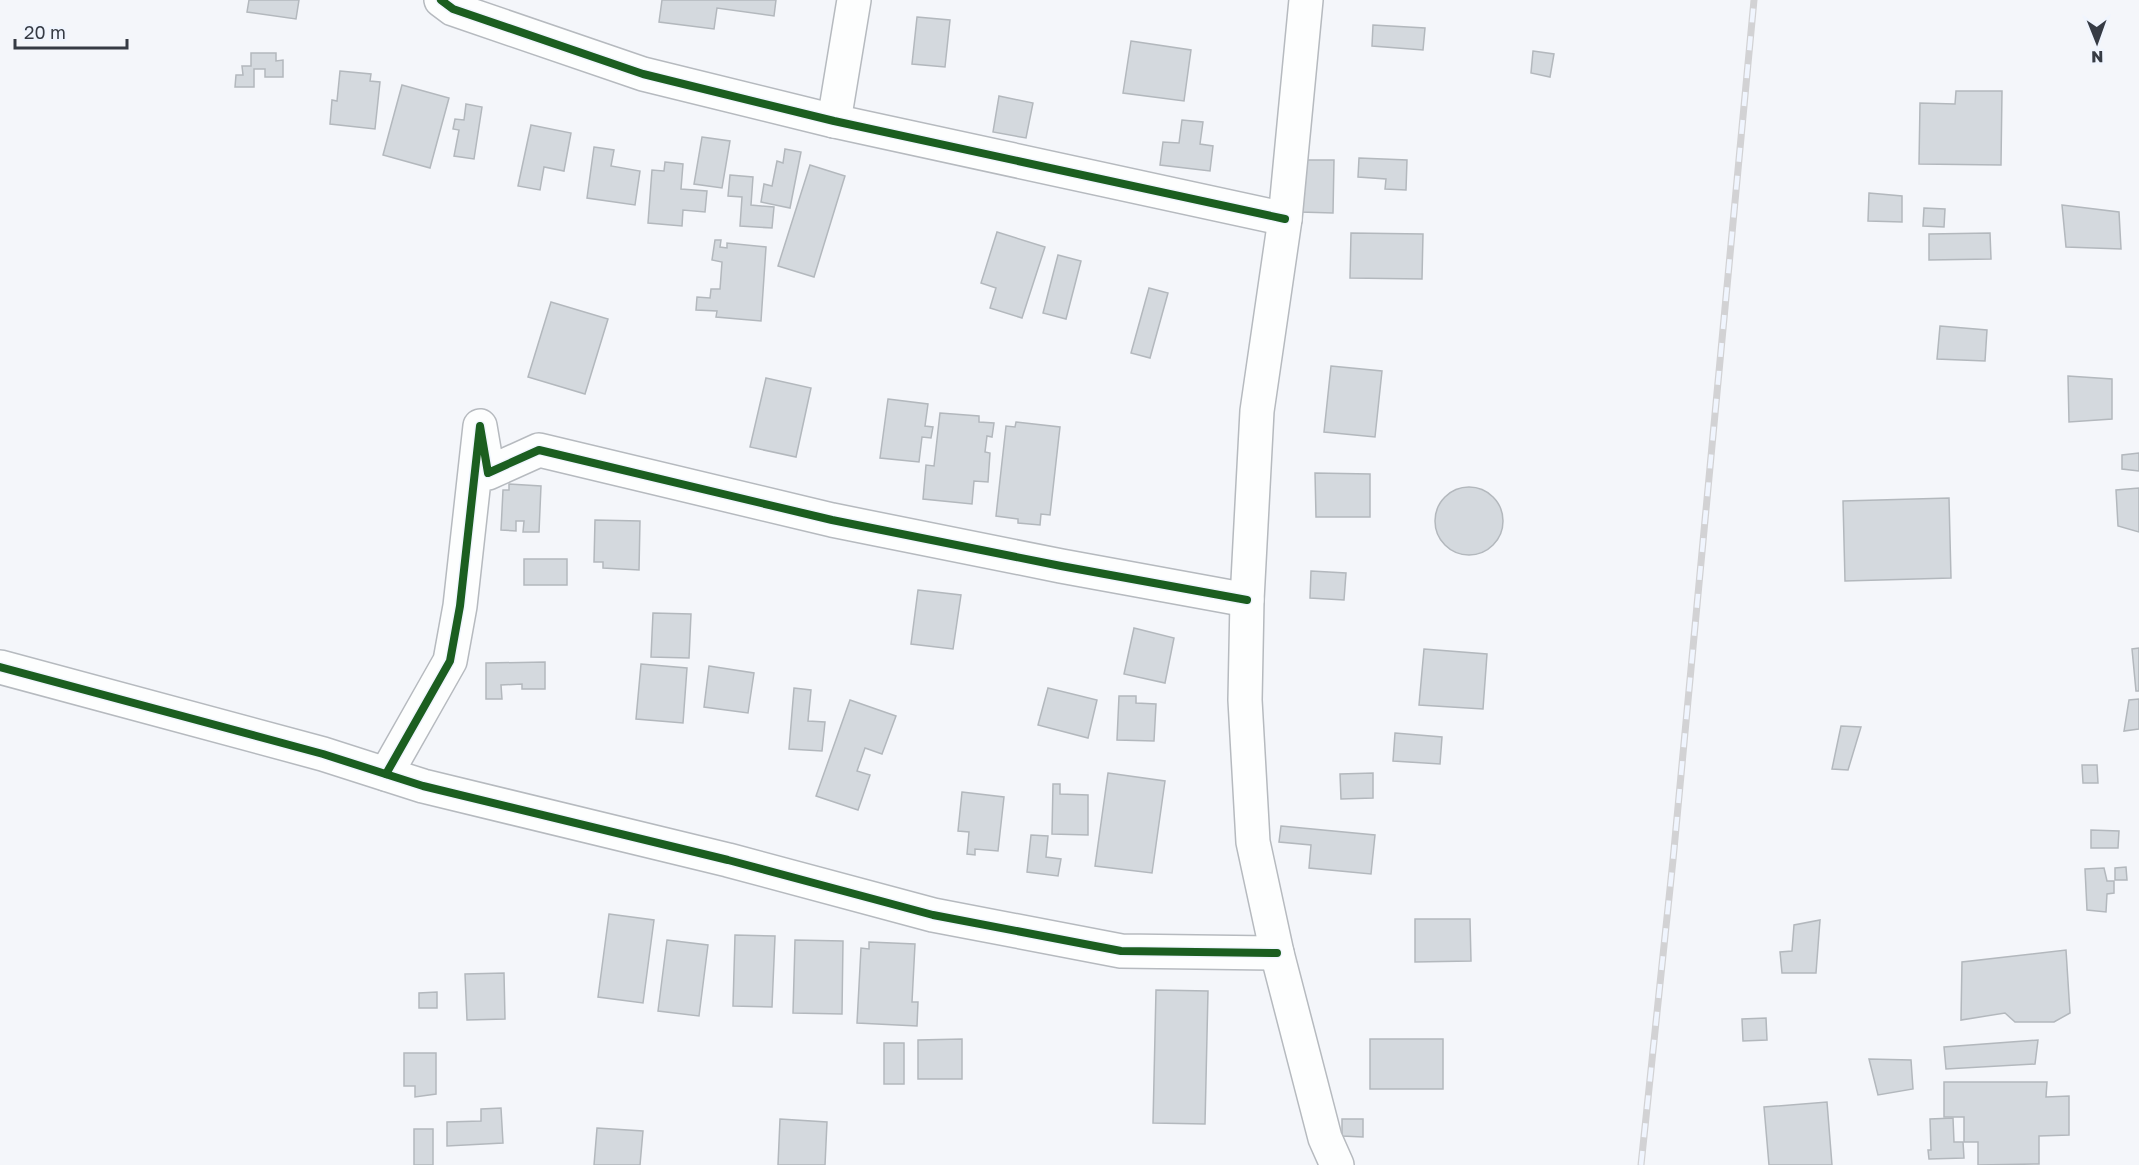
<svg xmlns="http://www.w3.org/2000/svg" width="2139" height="1165" viewBox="0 0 2139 1165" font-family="'Golos Text',sans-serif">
<rect width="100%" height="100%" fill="#f4f6fa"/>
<g fill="#d4d9de" stroke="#b3b8bd" stroke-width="1.5">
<path d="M 249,0 L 299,0 L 296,19 L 247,12 Z"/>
<path d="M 662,0 L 776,0 L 774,16 L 717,8 L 714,29 L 659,22 Z"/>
<path d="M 917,17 L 950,20 L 945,67 L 912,64 Z"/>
<path d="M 1373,25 L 1425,28 L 1423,50 L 1372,46 Z"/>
<path d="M 1131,41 L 1191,50 L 1184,101 L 1123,93 Z"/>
<path d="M 1533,51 L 1554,54 L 1550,77 L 1531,73 Z"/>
<path d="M 251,53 L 276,53 L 276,61 L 283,60 L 283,77 L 265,77 L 265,69 L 254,69 L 254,87 L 235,87 L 236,75 L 243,75 L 242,66 L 251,66 Z"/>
<path d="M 340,71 L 371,74 L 370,81 L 380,82 L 375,129 L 330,124 L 332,100 L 337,101 Z"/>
<path d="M 402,85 L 449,98 L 430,168 L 383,155 Z"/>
<path d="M 1956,91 L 2002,91 L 2001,165 L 1919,164 L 1920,103 L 1955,104 Z"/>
<path d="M 999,96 L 1033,103 L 1026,138 L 993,132 Z"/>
<path d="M 466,104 L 482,107 L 474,159 L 454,156 L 459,130 L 453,129 L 455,119 L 464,120 Z"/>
<path d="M 1182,120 L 1203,122 L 1200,144 L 1213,146 L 1210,171 L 1160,165 L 1163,142 L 1179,143 Z"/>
<path d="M 531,125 L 571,133 L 564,171 L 544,167 L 540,190 L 518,186 Z"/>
<path d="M 702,137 L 730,141 L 722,188 L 694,184 Z"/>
<path d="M 594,147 L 614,150 L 611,166 L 640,171 L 635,205 L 587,198 Z"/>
<path d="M 785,149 L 801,152 L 790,208 L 761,202 L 764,184 L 772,186 L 777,161 L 783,163 Z"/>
<path d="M 1359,158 L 1407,160 L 1406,190 L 1385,189 L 1386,179 L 1358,177 Z"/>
<path d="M 1301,160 L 1334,160 L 1333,213 L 1300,212 Z"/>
<path d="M 665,162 L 683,164 L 681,189 L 707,191 L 705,212 L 683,210 L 682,226 L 648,223 L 652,170 L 664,171 Z"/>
<path d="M 810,165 L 845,176 L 814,277 L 778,266 Z"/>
<path d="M 730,175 L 753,177 L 751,205 L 774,207 L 772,228 L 740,226 L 742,197 L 728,196 Z"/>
<path d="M 1869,193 L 1902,196 L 1902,222 L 1868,221 Z"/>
<path d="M 2062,205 L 2119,212 L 2121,249 L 2066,247 Z"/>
<path d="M 1924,208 L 1945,209 L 1944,227 L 1923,226 Z"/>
<path d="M 997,232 L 1045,247 L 1022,318 L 990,308 L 996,288 L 981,283 Z"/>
<path d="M 1351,233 L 1423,234 L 1422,279 L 1350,278 Z"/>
<path d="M 1990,233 L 1991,259 L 1929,260 L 1929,234 Z"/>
<path d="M 715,240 L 721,240 L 720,247 L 727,248 L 727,243 L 766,247 L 761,321 L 716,317 L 717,311 L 696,310 L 697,297 L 710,298 L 711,289 L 720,289 L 722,262 L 712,260 Z"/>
<path d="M 1058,255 L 1081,261 L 1066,319 L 1043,313 Z"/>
<path d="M 1149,288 L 1168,293 L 1150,358 L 1131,353 Z"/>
<path d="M 551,302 L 608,319 L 585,394 L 528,377 Z"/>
<path d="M 1940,326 L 1987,330 L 1985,361 L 1937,359 Z"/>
<path d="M 1331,366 L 1382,371 L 1375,437 L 1324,432 Z"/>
<path d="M 2068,376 L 2112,379 L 2112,419 L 2069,422 Z"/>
<path d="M 766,378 L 811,388 L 796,457 L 750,447 Z"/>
<path d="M 888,399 L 928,404 L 925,426 L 933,427 L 931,438 L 922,437 L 919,462 L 880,458 Z"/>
<path d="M 940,413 L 979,416 L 979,422 L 994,423 L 992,437 L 987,436 L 985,452 L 990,453 L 988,482 L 974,481 L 972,504 L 923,499 L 926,465 L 934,466 Z"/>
<path d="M 1016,422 L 1060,427 L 1050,515 L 1041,514 L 1040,525 L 1018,523 L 1018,519 L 996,516 L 1006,426 L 1015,427 Z"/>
<path d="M 2139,453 L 2139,471 L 2122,469 L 2122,455 Z"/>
<path d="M 1315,473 L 1370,474 L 1370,517 L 1316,517 Z"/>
<path d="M 509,484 L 541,486 L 539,532 L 523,532 L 524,521 L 516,521 L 516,531 L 501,530 L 503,490 L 509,490 Z"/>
<circle cx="1469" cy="521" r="34"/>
<path d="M 2139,488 L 2139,532 L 2118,526 L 2116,490 Z"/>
<path d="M 1949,498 L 1951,578 L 1845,581 L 1843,501 Z"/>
<path d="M 595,520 L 640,521 L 639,570 L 603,568 L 603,562 L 594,562 Z"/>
<rect x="524" y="559" width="43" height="26"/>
<path d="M 1311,571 L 1346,573 L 1344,600 L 1310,598 Z"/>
<path d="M 918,590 L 961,595 L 953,649 L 911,644 Z"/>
<path d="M 653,613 L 691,614 L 689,658 L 651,657 Z"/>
<path d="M 1134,628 L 1174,638 L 1165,683 L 1124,674 Z"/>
<path d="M 2139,648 L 2139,691 L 2136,691 L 2132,649 Z"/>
<path d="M 1424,649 L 1487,654 L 1483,709 L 1419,705 Z"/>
<path d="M 545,662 L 545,689 L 522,689 L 522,684 L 501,685 L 502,699 L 486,699 L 486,663 Z"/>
<path d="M 641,664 L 687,668 L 683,723 L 636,719 Z"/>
<path d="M 709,666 L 754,673 L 748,713 L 704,707 Z"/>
<path d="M 794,688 L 811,690 L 808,721 L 825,722 L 822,751 L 789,749 Z"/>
<path d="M 1048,688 L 1097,700 L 1088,738 L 1038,725 Z"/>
<path d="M 1119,696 L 1136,696 L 1136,703 L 1156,704 L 1154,741 L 1117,740 Z"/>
<path d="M 2139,699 L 2139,729 L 2124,731 L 2129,700 Z"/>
<path d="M 850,700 L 896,716 L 882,754 L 865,748 L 857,771 L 870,775 L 858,810 L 816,796 Z"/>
<path d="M 1841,726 L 1861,727 L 1848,770 L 1832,769 Z"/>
<path d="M 1395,733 L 1442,737 L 1440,764 L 1393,761 Z"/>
<path d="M 2082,765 L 2097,765 L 2098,783 L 2083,783 Z"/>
<path d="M 1108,773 L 1165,781 L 1152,873 L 1095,866 Z"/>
<path d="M 1373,773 L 1373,798 L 1341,799 L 1340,774 Z"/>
<path d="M 1053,784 L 1060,784 L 1060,794 L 1088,795 L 1088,835 L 1052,834 Z"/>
<path d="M 962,792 L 1004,797 L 998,851 L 975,849 L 975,855 L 967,854 L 969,832 L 958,831 Z"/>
<path d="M 1281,826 L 1375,835 L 1371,874 L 1309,868 L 1311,845 L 1279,842 Z"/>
<path d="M 2091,830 L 2119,831 L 2118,848 L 2091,848 Z"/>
<path d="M 1031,835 L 1048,836 L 1046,857 L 1061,859 L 1058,876 L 1027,872 Z"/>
<path d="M 2126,867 L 2127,880 L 2115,880 L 2115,868 Z"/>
<path d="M 2104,868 L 2107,881 L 2114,881 L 2114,893 L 2107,894 L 2106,912 L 2087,910 L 2085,869 Z"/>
<path d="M 609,914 L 654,920 L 643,1003 L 598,997 Z"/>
<path d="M 1415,919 L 1470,919 L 1471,961 L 1415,962 Z"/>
<path d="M 1820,920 L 1816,973 L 1782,973 L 1780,952 L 1792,951 L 1794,925 Z"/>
<path d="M 735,935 L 775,936 L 772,1007 L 733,1006 Z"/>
<path d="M 667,940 L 708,945 L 699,1016 L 658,1011 Z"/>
<path d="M 795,940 L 843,941 L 842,1014 L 793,1013 Z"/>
<path d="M 869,942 L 915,944 L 912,1002 L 918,1002 L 917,1026 L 857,1023 L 861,948 L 869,949 Z"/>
<path d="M 2066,950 L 2070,1013 L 2054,1022 L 2015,1022 L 2005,1013 L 1961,1020 L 1962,962 Z"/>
<path d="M 504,973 L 505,1019 L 467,1020 L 465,974 Z"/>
<path d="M 1156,990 L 1208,991 L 1205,1124 L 1153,1123 Z"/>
<path d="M 437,992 L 437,1008 L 419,1008 L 419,993 Z"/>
<path d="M 1766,1018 L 1767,1040 L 1743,1041 L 1742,1019 Z"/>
<path d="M 962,1039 L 962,1079 L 918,1079 L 918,1040 Z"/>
<rect x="1370" y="1039" width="73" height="50"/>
<path d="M 2038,1040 L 2035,1064 L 1946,1069 L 1944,1047 Z"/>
<rect x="884" y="1043" width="20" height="41"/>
<path d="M 404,1053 L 436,1053 L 436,1094 L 415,1097 L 415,1086 L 404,1086 Z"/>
<path d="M 1869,1059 L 1911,1060 L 1913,1089 L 1878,1095 Z"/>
<path d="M 1944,1082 L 2047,1082 L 2046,1097 L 2069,1096 L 2069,1135 L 2039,1136 L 2039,1164 L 1978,1165 L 1978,1142 L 1964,1142 L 1964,1117 L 1944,1117 Z"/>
<path d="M 1827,1102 L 1832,1165 L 1769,1165 L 1764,1107 Z"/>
<path d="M 501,1108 L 503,1143 L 447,1146 L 447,1122 L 481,1121 L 481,1109 Z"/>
<path d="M 1953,1118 L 1954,1142 L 1963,1142 L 1964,1158 L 1929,1159 L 1928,1150 L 1931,1150 L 1930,1119 Z"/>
<path d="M 780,1119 L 827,1122 L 825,1165 L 778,1165 Z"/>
<path d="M 1342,1119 L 1363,1119 L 1363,1137 L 1342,1136 Z"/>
<path d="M 597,1128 L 643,1131 L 640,1165 L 594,1165 Z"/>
<rect x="414" y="1129" width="19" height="36"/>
</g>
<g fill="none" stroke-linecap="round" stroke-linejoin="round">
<g stroke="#b6babf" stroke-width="36">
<g id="minor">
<path d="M 441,0 L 453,9 L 643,74 L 834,121 L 1285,219"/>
<path d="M 1306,0 L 1285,219 L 1257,411 L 1247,600 L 1245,700 L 1253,842 L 1277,953 L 1325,1138 L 1337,1165"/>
<path d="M 834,121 L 854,0"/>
<path d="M 0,667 L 323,754 L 423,786 L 728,860 L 933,915 L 1121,951 L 1277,953"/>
<path d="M 386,774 L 450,661 L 460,606 L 480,426 L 488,473 L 539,450 L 832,520 L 1061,566 L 1247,600"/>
</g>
</g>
<use href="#minor" stroke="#fdfefe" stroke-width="33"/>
<g stroke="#d2d2d4" stroke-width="7">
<path id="rail" d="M 1641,1165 L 1673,860 L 1754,0"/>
</g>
<use href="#rail" stroke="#f0f5fe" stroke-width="4.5" stroke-dasharray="14" stroke-linecap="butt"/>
<g stroke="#f0f5fe" stroke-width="11">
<g id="cycleway">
<path d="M 441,0 L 453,9 L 643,74 L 834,121 L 1285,219"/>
<path d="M 0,667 L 323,754 L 423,786 L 728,860 L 933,915 L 1121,951 L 1277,953"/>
<path d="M 386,774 L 450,661 L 460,606 L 480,426 L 488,473 L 539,450 L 832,520 L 1061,566 L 1247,600"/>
</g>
</g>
<use href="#cycleway" stroke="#1b5e20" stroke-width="8"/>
</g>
<g transform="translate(2097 42) rotate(179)" stroke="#f0f5fe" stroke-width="4.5" paint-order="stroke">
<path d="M0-4.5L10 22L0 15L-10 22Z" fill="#363b44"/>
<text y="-9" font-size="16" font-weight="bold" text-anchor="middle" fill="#363b44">N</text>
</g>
<path d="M15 39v9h112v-9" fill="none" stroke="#363b44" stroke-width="3"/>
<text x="24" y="39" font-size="18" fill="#363b44" stroke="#f0f5fe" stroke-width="4.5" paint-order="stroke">20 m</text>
</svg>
